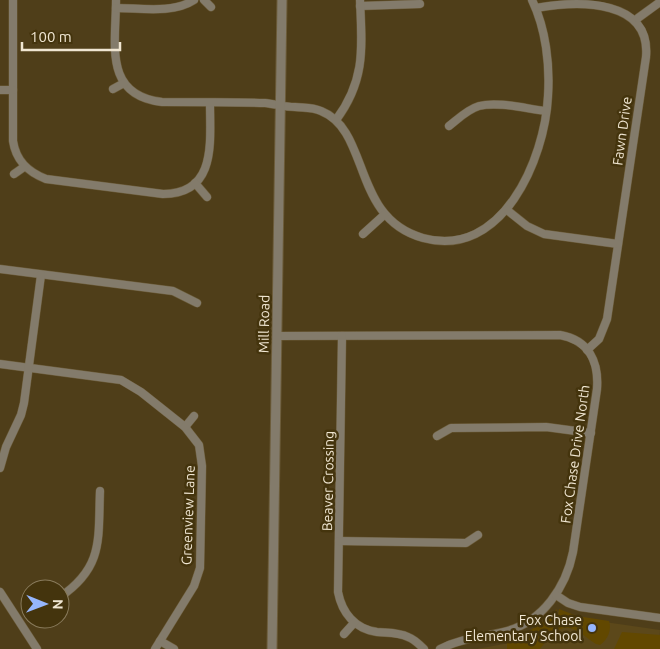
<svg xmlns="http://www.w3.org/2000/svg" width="660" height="649" viewBox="0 0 660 649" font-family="Ubuntu,sans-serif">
<rect width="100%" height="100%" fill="#4f3e19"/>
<path fill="#5c481a" d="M 560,611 L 570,617 L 660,630 L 659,649 L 477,649 L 509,643 L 529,634 L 555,612 Z"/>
<g fill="#624800">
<path d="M 557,609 L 554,631 L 540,649 L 507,649 L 507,641 C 526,634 543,624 557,609 Z"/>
<path d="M 559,609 L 577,616 L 609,621 C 612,629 608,640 600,645 L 596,644 C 584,637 570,620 556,632 Z"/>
<path d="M 622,632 L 660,635 L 660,649 L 614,649 Z"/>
</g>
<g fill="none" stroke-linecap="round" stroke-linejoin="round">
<g stroke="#6c5c3a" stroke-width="9">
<g id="minor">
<path d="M 13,0 L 13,141 C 16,161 28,172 46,179 L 163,194 C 217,194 210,142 210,103"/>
<path d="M 116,0 C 116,44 103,95 162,102 C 197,102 231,102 265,103 C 275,104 285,107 295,107 C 304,108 312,107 321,111 C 371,131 351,218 423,238 C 502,260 545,159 548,96 C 550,65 546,29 532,0"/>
<path d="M 204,0 L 211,7"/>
<path d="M 360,6 L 420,4"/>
<path d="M 116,8 C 140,8 173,14 194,0"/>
<path d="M 536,8 C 582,0 651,0 646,57 L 607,319 L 599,339 L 587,350"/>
<path d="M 638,18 L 660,2"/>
<path d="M 113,89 L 124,83"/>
<path d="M 0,90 L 13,90"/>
<path d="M 336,120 C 366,80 362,47 360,0"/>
<path d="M 449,126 C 458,119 468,109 479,106 C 498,101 527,109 546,111"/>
<path d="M 14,174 L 24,167"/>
<path d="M 195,183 L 207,197"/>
<path d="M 507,210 L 527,226 L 544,234 L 618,244"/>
<path d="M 363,234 L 384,215"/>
<path d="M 0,269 L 173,291 L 197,303"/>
<path d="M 277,336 L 560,335 C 589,340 599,362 597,389 L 573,552 C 566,587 543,621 507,631 C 484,637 462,638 440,649"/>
<path d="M 342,336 L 338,592 C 342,613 355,629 377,632 C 387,633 398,632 408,637 C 414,639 419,644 424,649"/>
<path d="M 0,364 L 121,380 L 141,392 L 185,427 L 199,445 L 202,466 L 200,568 L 194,586 L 155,649"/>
<path d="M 185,427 L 194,416"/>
<path d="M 437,436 L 451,428 L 546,427 L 591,433"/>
<path d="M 0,468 L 6,447 L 21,415 L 24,403 L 41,275"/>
<path d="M 339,541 L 466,543 L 478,535"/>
<path d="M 0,592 L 37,649"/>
<path d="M 556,595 L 568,603 L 580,607 L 660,618"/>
<path d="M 60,597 C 104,567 98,539 100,491"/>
<path d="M 344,634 L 354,623"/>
<path d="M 160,641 L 174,649"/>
</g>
</g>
<g stroke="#6c5c3a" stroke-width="11">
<path id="tertiary" d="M 272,649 L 282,0"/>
</g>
<use href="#minor" stroke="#837b6b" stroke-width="8"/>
<use href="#tertiary" stroke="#837b6b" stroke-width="9"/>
</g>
<circle fill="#96b6fd" stroke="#44340d" stroke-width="2" cx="592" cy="628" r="5"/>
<g text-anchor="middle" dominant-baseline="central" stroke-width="5" stroke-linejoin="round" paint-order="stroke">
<g font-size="14" fill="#f0e6d2" stroke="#44340d">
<text transform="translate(622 131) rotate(-82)">Fawn Drive</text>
<text transform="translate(264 324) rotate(-89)">Mill Road</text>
<text transform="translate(575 454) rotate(-82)">Fox Chase Drive North</text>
<text transform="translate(328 481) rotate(-89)">Beaver Crossing</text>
<text transform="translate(188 515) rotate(-88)">Greenview Lane</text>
</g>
<g font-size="14" fill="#f0e6d2" stroke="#44340d" text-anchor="end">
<text x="582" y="620">Fox Chase<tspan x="582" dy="16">Elementary School</tspan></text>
</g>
</g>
<g transform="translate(45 604) rotate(91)"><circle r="24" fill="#44340d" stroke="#897b5c"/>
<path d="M0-4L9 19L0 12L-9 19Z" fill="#96b6fd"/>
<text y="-8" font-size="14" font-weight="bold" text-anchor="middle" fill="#f0e6d2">N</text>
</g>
<path d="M22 42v8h98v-8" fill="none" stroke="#f0e6d2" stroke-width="2.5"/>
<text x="30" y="42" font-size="15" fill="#f0e6d2" stroke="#44340d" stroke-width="4" paint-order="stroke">100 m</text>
</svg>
